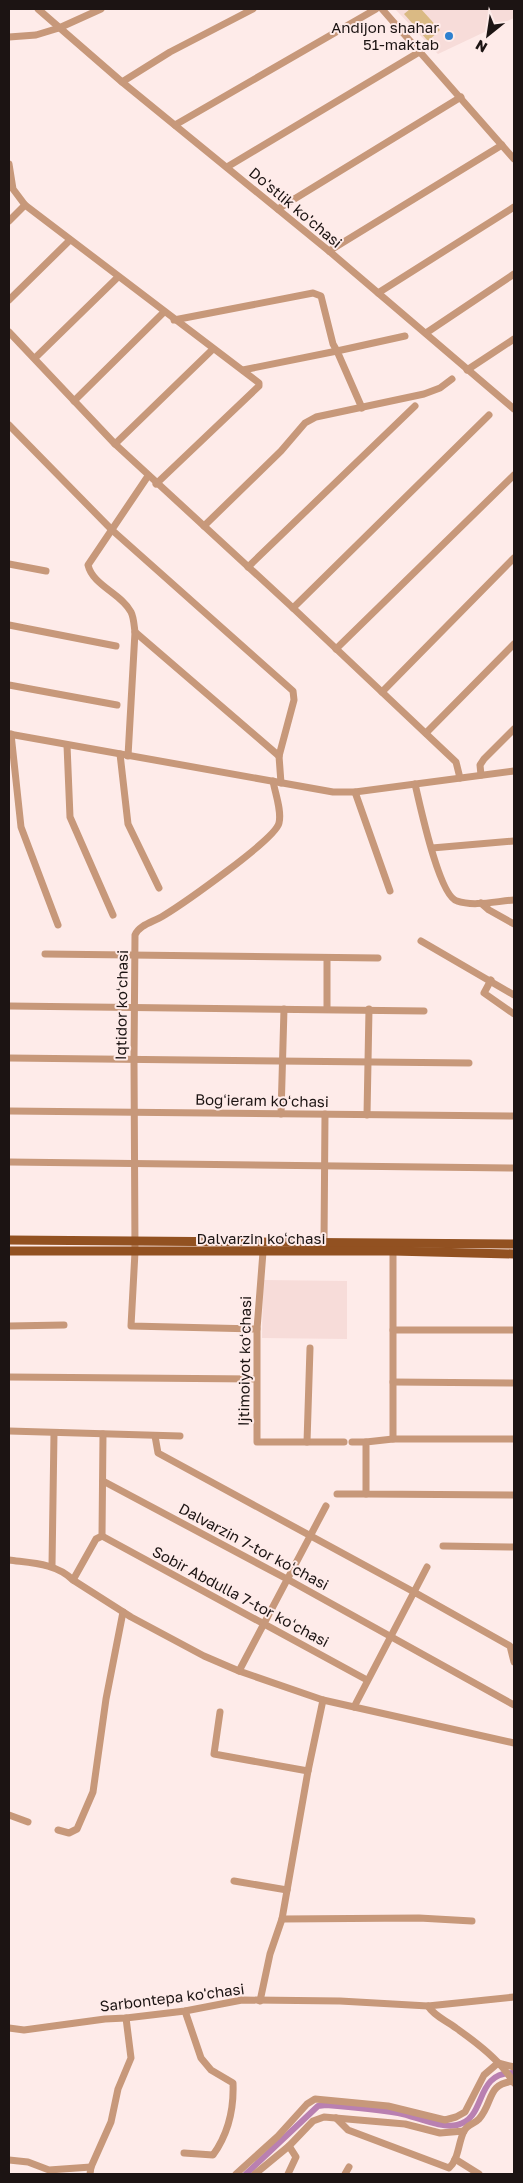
<svg xmlns="http://www.w3.org/2000/svg" width="523" height="2183" viewBox="0 0 523 2183" font-family="'Golos Text',sans-serif">
<rect width="100%" height="100%" fill="#feebe9"/>
<g fill="#f7dcd9">
<path d="M 395,9 L 514,9 L 514,18 L 438,54 Z"/>
<path d="M 263,1280 L 347,1281 L 347,1339 L 262,1338 Z"/>
</g>
<path fill="#daba84" d="M 410,9 L 421,9 L 440,30 L 428,41 L 404,14 Z"/>
<g fill="none" stroke-linecap="round" stroke-linejoin="round">
<path stroke="#b980b1" stroke-width="6" d="M 246,2174 L 318,2106 L 326,2105 C 350,2107 374,2109 398,2113 C 415,2116 441,2129 457,2125 C 488,2118 473,2072 514,2073"/>
<g stroke="#c7987a" stroke-width="7">
<path d="M 38,9 L 122,82 L 329,251 L 514,409"/>
<path d="M 382,9 L 514,159"/>
<path d="M 9,37 L 36,35 L 59,28 L 101,9"/>
<path d="M 122,82 L 170,52 L 253,9"/>
<path d="M 175,125 L 376,9"/>
<path d="M 9,164 L 13,189 L 25,205 L 259,383 L 259,386 L 156,484"/>
<path d="M 227,167 L 421,51"/>
<path d="M 278,209 L 461,97"/>
<path d="M 9,221 L 25,205"/>
<path d="M 329,251 L 502,145"/>
<path d="M 378,293 L 514,207"/>
<path d="M 9,300 L 70,240"/>
<path d="M 174,320 L 313,293 L 321,296 L 333,344 L 337,351 L 243,370"/>
<path d="M 9,332 L 115,444 L 293,608 L 456,762 L 460,778"/>
<path d="M 426,333 L 514,274"/>
<path d="M 35,358 L 118,277"/>
<path d="M 467,370 L 514,339"/>
<path d="M 74,401 L 164,312"/>
<path d="M 362,408 L 337,351 L 405,336"/>
<path d="M 9,425 L 112,530 L 293,691 L 294,700 L 279,756 L 281,783"/>
<path d="M 115,444 L 213,349"/>
<path d="M 204,526 L 281,451 L 305,423 L 316,417 L 424,394 L 440,388 L 452,379"/>
<path d="M 9,564 L 46,571"/>
<path d="M 248,567 L 415,406"/>
<path d="M 293,608 L 489,415"/>
<path d="M 9,625 L 116,646"/>
<path d="M 135,632 L 279,756"/>
<path d="M 336,649 L 514,475"/>
<path d="M 9,685 L 117,705"/>
<path d="M 382,692 L 514,558"/>
<path d="M 426,733 L 514,644"/>
<path d="M 9,734 L 333,792 L 355,792 L 514,771"/>
<path d="M 11,734 L 21,827 L 58,925"/>
<path d="M 67,745 L 70,817 L 113,915"/>
<path d="M 120,754 L 128,824 L 159,888"/>
<path d="M 128,756 L 135,632 C 134,626 134,618 131,612 C 121,593 93,586 88,565 L 148,476"/>
<path d="M 481,775 L 480,765 L 484,759 L 514,729"/>
<path d="M 415,784 C 420,805 439,896 457,901 C 474,907 497,901 514,900"/>
<path d="M 355,792 L 390,891"/>
<path d="M 432,848 L 514,841"/>
<path d="M 481,903 L 489,910 L 514,924"/>
<path d="M 421,941 L 514,995"/>
<path d="M 45,954 L 378,958"/>
<path d="M 491,980 L 484,993 L 514,1014"/>
<path d="M 9,1006 L 424,1011"/>
<path d="M 327,1009 L 327,958"/>
<path d="M 9,1058 L 469,1063"/>
<path d="M 9,1111 L 514,1116"/>
<path d="M 281,1114 L 284,1009"/>
<path d="M 367,1115 L 369,1009"/>
<path d="M 9,1162 L 514,1168"/>
<path d="M 324,1243 L 325,1114"/>
<path d="M 263,1252 L 257,1329 L 257,1442 L 344,1442"/>
<path d="M 9,1326 L 64,1325"/>
<path d="M 257,1329 L 131,1326 L 135,1252 L 134,1059 L 135,935 C 139,925 153,922 163,916 C 181,905 276,839 279,823 C 282,811 275,793 273,781"/>
<path d="M 393,1330 L 514,1330"/>
<path d="M 9,1377 L 256,1379"/>
<path d="M 393,1382 L 514,1383"/>
<path d="M 9,1431 L 180,1436"/>
<path d="M 155,1436 L 158,1453 L 414,1592 L 427,1567"/>
<path d="M 393,1439 L 393,1251"/>
<path d="M 514,1439 L 393,1439 L 366,1442 L 366,1494 L 514,1495"/>
<path d="M 307,1442 L 310,1348"/>
<path d="M 352,1442 L 366,1442"/>
<path d="M 103,1481 L 287,1579 L 514,1705"/>
<path d="M 337,1494 L 366,1494"/>
<path d="M 102,1536 L 367,1680"/>
<path d="M 443,1546 L 514,1547"/>
<path d="M 9,1560 C 31,1563 56,1563 73,1580 L 131,1617 L 204,1656 L 239,1671 L 323,1700 L 514,1743"/>
<path d="M 52,1566 L 54,1433"/>
<path d="M 73,1580 L 96,1539 L 102,1536 L 103,1434"/>
<path d="M 239,1671 L 326,1506"/>
<path d="M 354,1707 L 414,1592 L 510,1646 L 514,1662"/>
<path d="M 220,1712 L 214,1754 L 308,1771"/>
<path d="M 9,1815 L 28,1822"/>
<path d="M 58,1830 L 69,1833 L 77,1829 L 93,1792 L 106,1699 L 123,1612"/>
<path d="M 234,1881 L 287,1890"/>
<path d="M 282,1919 L 419,1918 L 472,1921"/>
<path d="M 260,2001 L 270,1954 L 282,1919 L 308,1771 L 323,1700"/>
<path d="M 428,2006 C 435,2017 446,2020 456,2028 C 477,2043 501,2061 514,2083"/>
<path d="M 9,2028 L 24,2030 L 105,2019 L 126,2018 L 185,2011 L 242,2000 L 340,2001 L 428,2006 L 514,1997"/>
<path d="M 336,2118 L 348,2130 L 449,2168 C 459,2159 458,2143 464,2131 C 467,2125 474,2124 479,2119 C 494,2102 486,2084 514,2081"/>
<path d="M 289,2146 L 313,2121 L 324,2117 L 405,2124 L 440,2133 L 464,2131"/>
<path d="M 184,2153 L 213,2155 C 228,2134 234,2108 233,2083 L 211,2070 L 201,2058 L 185,2011"/>
<path d="M 455,2159 L 479,2174"/>
<path d="M 9,2160 L 28,2162 L 49,2170 L 91,2167"/>
<path d="M 90,2174 L 91,2167 L 111,2122 L 118,2089 L 131,2058 L 126,2018"/>
<path d="M 236,2174 L 278,2136 L 307,2104 L 315,2099 L 388,2106 L 445,2120 L 456,2117 L 465,2112 L 484,2075 L 498,2063 L 514,2067"/>
<path d="M 255,2174 L 289,2146 L 296,2157 L 288,2174"/>
<path d="M 345,2174 L 349,2167"/>
</g>
<g stroke="#925121" stroke-width="9">
<path d="M 9,1240 L 514,1244"/>
<path d="M 9,1251 L 393,1251 L 514,1254"/>
</g>
</g>
<circle fill="#2e80cf" stroke="#feebe9" stroke-width="2" cx="449" cy="36" r="5"/>
<g text-anchor="middle" dominant-baseline="central" stroke-width="4" stroke-linejoin="round" paint-order="stroke">
<g font-size="15" fill="#1c1413" stroke="#feebe9" text-anchor="end">
<text x="439" y="27">Andijon shahar<tspan x="439" dy="17">51-maktab</tspan></text>
</g>
<g font-size="15" fill="#1c1413" stroke="#feebe9">
<text transform="translate(296 207) rotate(40)">Do'stlik ko'chasi</text>
<text transform="translate(121 1005) rotate(-89)">Iqtidor koʻchasi</text>
<text transform="translate(262 1100) rotate(1)">Bogʻieram koʻchasi</text>
<text x="261" y="1238">Dalvarzin koʻchasi</text>
<text transform="translate(244 1361) rotate(-89)">Ijtimoiyot koʻchasi</text>
<text transform="translate(254 1546) rotate(28)">Dalvarzin 7-tor koʻchasi</text>
<text transform="translate(241 1596) rotate(28)">Sobir Abdulla 7-tor koʻchasi</text>
<text transform="translate(172 1997) rotate(-7)">Sarbontepa ko'chasi</text>
</g>
</g>
<rect width="523" height="2183" fill="none" stroke="#1c1413" stroke-width="20"/>
<g transform="translate(488 35) rotate(210)" stroke="#feebe9" stroke-width="4" paint-order="stroke">
<path d="M0-4L9 19L0 12L-9 19Z" fill="#1c1413"/>
<text y="-8" font-size="14" font-weight="bold" text-anchor="middle" fill="#1c1413">N</text>
</g>
</svg>
